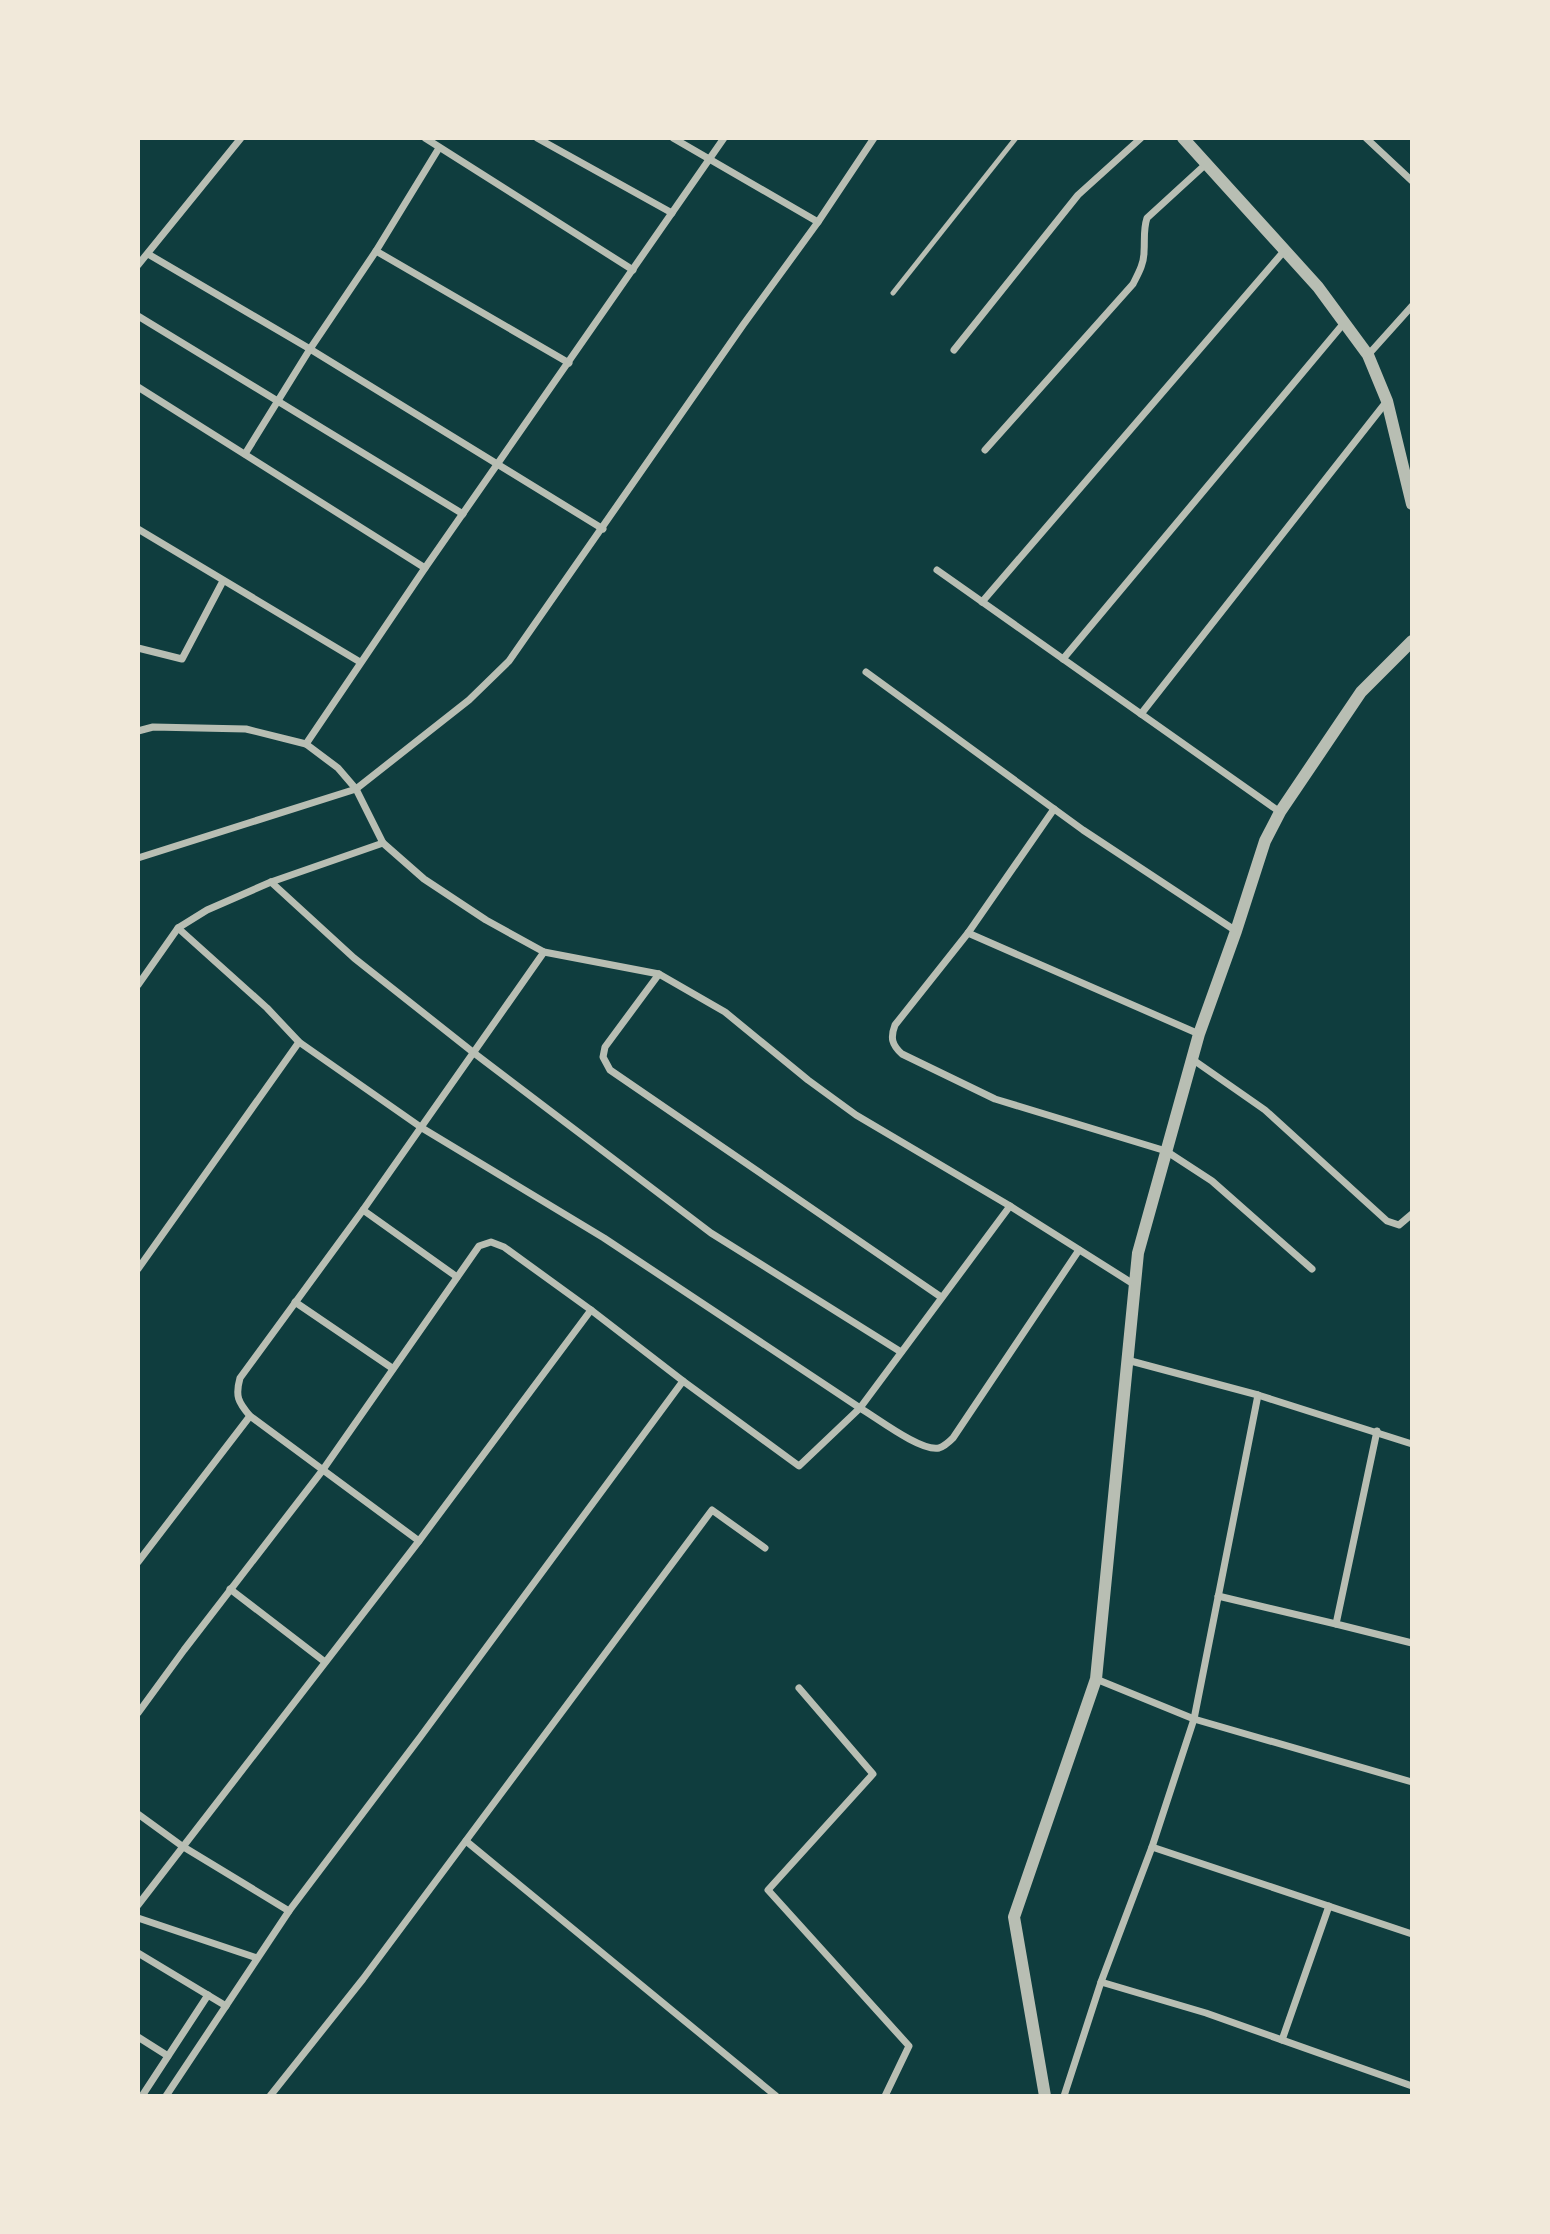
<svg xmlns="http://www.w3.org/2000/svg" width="1550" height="2234" viewBox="0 0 1550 2234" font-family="'Nunito Sans',sans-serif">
<rect width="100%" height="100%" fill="#0f3d3e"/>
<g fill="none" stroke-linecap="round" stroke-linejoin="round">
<path stroke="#b8beb3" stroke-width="5" d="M 893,293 L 1016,138"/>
<g stroke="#b8beb3" stroke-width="7">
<path d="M 425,138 L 633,270"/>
<path d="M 537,138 L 672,213"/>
<path d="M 673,138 L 818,222"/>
<path d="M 1366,138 L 1412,181"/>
<path d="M 439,148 L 376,251 L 569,363"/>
<path d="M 148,254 L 310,349 L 603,529"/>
<path d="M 138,265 L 241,138"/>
<path d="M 138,316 L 463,514"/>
<path d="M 954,350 L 1078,195 L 1141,138"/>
<path d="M 1368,355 L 1412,306"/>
<path d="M 138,387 L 425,568"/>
<path d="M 985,450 L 1133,284 C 1138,274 1144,264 1144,252 C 1145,240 1143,230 1147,218 L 1206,164"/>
<path d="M 245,454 L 310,349 L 376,251"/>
<path d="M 138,529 L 360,662"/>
<path d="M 937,570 L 1280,812"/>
<path d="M 982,602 L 1285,250"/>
<path d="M 138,648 L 182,659 L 223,581"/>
<path d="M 1063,659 L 1344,323"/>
<path d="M 866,672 L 1083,830 L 1236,931"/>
<path d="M 1141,714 L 1387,401"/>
<path d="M 138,731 L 153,727 L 246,729 L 306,744 L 338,768 L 356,789 L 383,843 L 424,879 L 486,920 L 544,952 L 659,974 L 725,1012 L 808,1080 L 856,1115 L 1010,1206"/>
<path d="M 306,744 L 425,568 L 724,138"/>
<path d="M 1054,809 L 968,933 L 895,1025 C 890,1038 892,1045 902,1054 L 995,1099 L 1166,1151 L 1212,1181 L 1312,1269"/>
<path d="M 138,858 L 356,789 L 469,700 L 509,661 L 743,325 L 818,222 L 874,138"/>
<path d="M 271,882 L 354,958 L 474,1053 L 711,1233 L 901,1352"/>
<path d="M 178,928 L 267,1008 L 299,1042 L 422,1128 L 604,1238 L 860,1408 L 1010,1206 L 1135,1285"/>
<path d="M 968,933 L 1199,1034"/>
<path d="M 659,974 L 605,1047 L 603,1057 L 610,1070 L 941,1297"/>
<path d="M 138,985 L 178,928 L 207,910 L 271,882 L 383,843"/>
<path d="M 1192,1059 L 1265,1110 L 1387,1221 L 1399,1225 L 1412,1214"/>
<path d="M 363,1210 L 457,1277"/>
<path d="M 138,1269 L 299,1042"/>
<path d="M 295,1302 L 392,1368"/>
<path d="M 1127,1360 L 1258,1395 L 1412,1444"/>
<path d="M 1377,1431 L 1336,1624 L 1412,1643"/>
<path d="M 419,1541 L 250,1416 C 238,1402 235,1396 240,1378 L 363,1210 L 544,952"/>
<path d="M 138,1562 L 250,1416"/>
<path d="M 230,1589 L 325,1662"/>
<path d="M 1218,1596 L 1336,1624"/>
<path d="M 1096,1679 L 1194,1719 L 1412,1782"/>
<path d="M 799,1688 L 873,1774 L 768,1890 L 909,2046 L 885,2096"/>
<path d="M 138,1713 L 184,1650 L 322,1471 L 479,1246 L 491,1242 L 504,1247 L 591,1310 L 683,1381"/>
<path d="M 138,1814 L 182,1846 L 289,1911 L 421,1736 L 683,1381 L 799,1466 L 860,1408 C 877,1418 921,1452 939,1448 C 945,1446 949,1442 953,1438 L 1079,1250"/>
<path d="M 466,1841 L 776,2096"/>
<path d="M 1152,1847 L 1412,1934"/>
<path d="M 138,1905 L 419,1541 L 591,1310"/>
<path d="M 138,1918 L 257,1958"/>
<path d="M 138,1953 L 226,2006"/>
<path d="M 1101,1982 L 1206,2013 L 1412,2086"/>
<path d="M 138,2037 L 168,2056"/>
<path d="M 1282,2040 L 1329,1906"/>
<path d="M 142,2096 L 208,1995"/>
<path d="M 166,2096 L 289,1911"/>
<path d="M 270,2096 L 363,1979 L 712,1510 L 765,1548"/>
<path d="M 1064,2096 L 1101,1982 L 1152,1847 L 1194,1719 L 1258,1395"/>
</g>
<g stroke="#b8beb3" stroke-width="12">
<path d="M 1183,138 L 1318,287 L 1368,355 L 1387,401 L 1412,504"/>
<path d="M 1045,2096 L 1014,1917 L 1096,1679 L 1138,1253 L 1199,1034 L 1236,931 L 1265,841 L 1280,812 L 1361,692 L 1412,641"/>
</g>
</g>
<rect width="1550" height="2234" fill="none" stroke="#f1e9da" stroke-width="280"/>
</svg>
